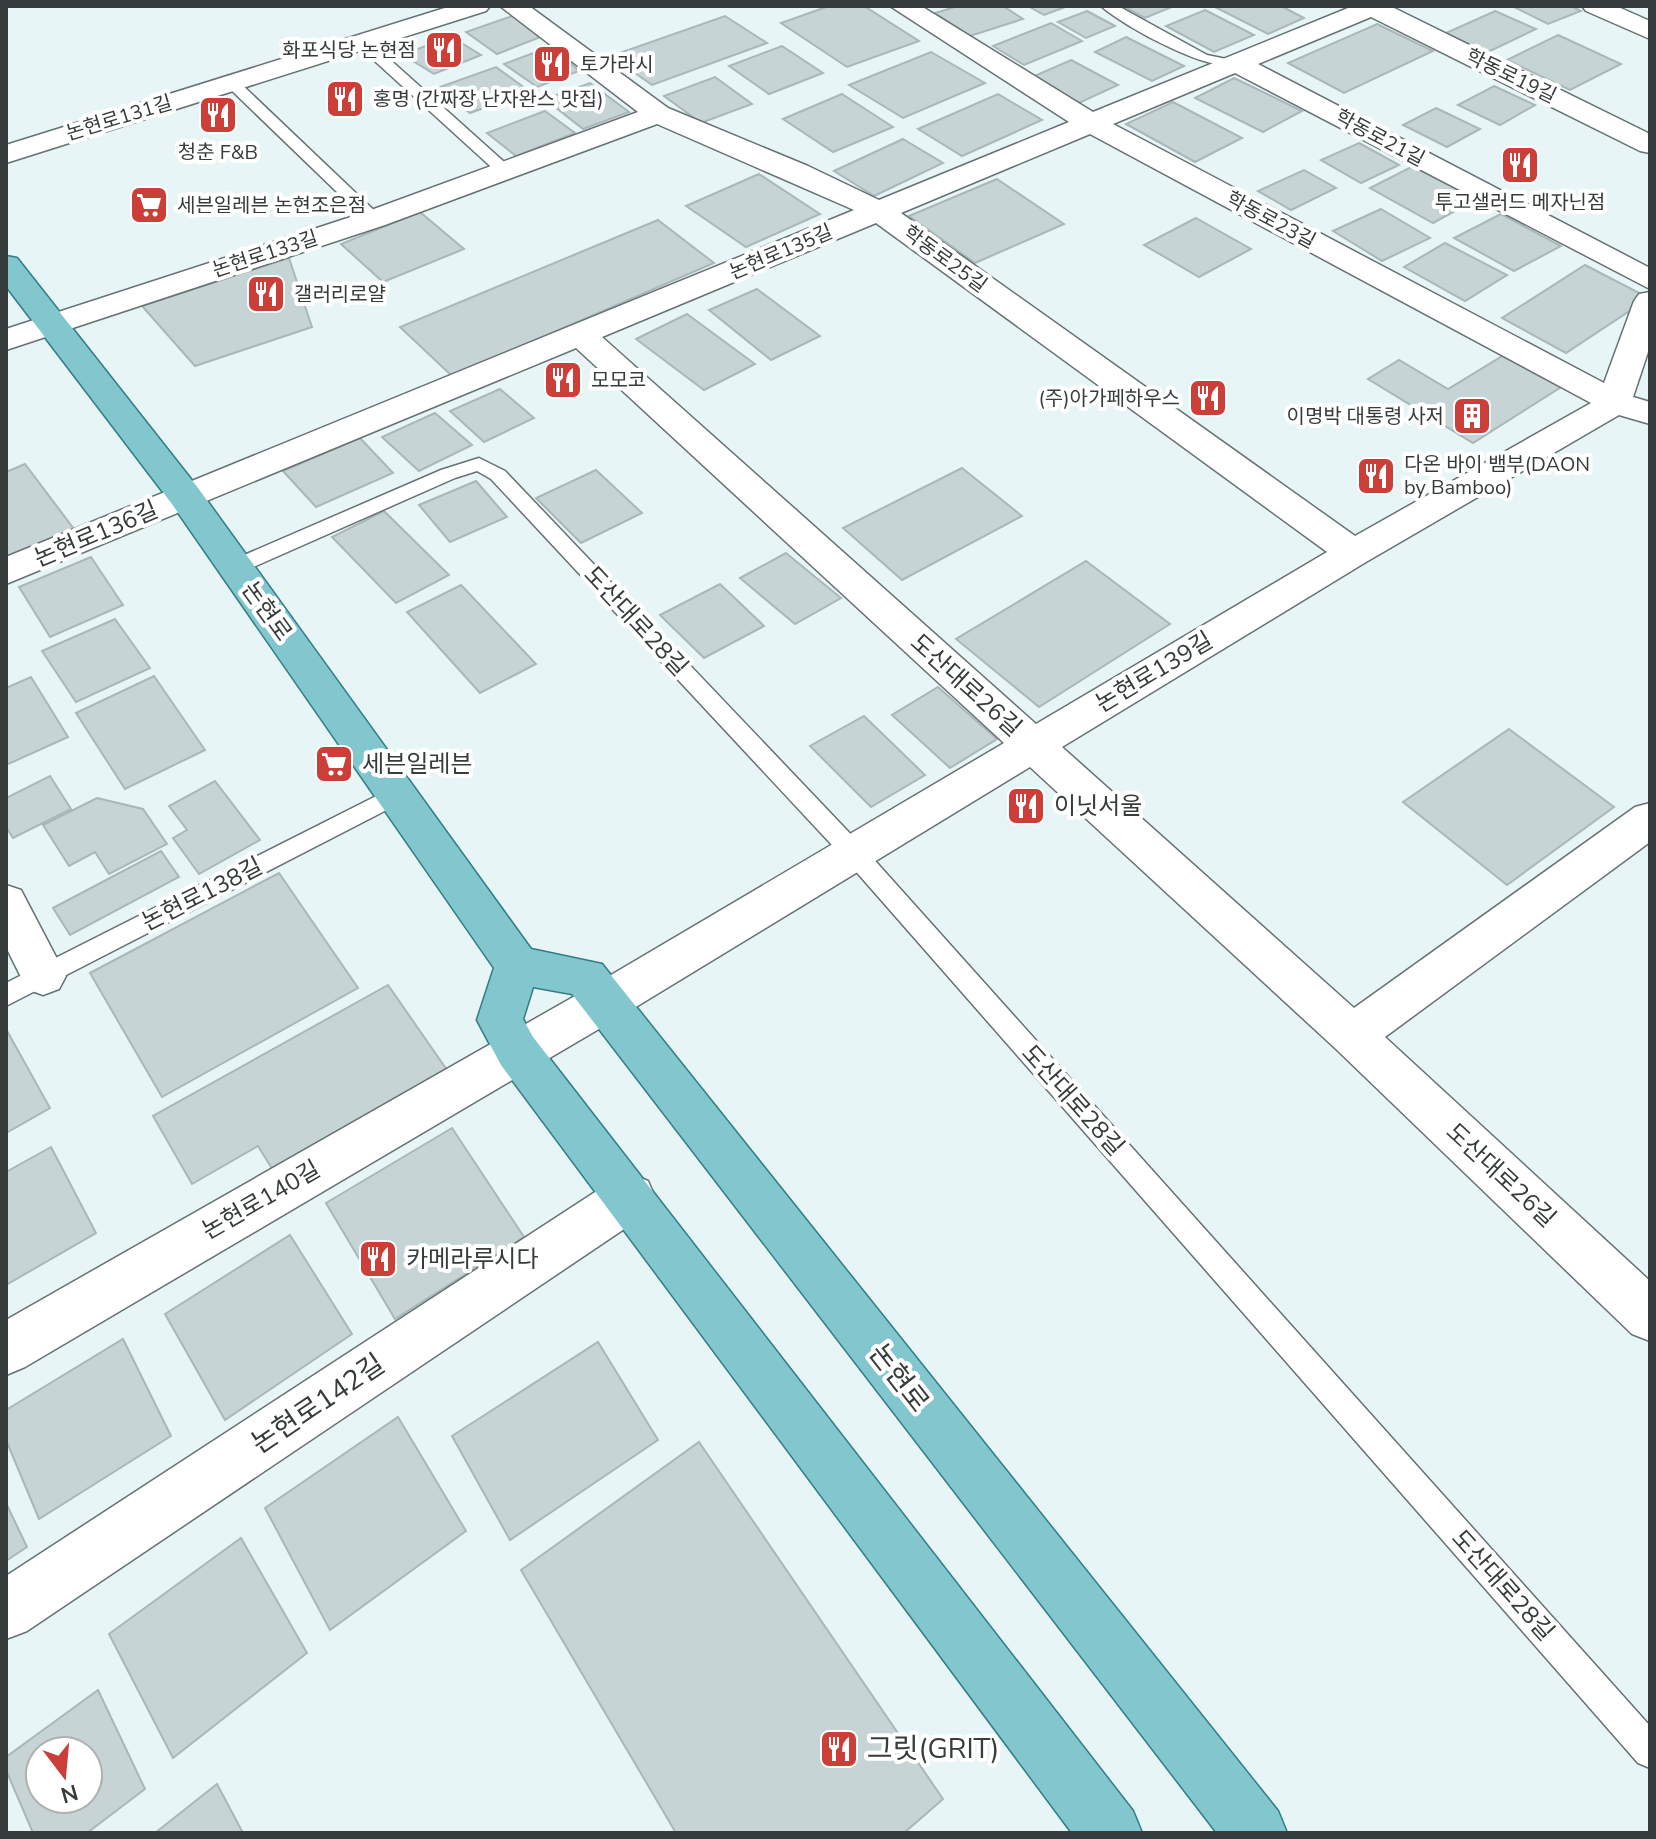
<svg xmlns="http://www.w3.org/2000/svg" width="1656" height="1839" viewBox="0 0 1656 1839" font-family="'Nunito Sans','Noto Sans KR',sans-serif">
<rect width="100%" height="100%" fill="#e8f5f7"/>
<g fill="#c7d4d6" stroke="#aab7b9" stroke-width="2" fill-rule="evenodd">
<path d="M 829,6 L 864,6 L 919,41 L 847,67 L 781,23 Z"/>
<path d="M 958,6 L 1003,6 L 1023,19 L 970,36 L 935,13 Z"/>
<path d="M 1028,6 L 1068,6 L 1044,15 Z"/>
<path d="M 1123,6 L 1174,6 L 1145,18 Z"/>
<path d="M 1281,6 L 1304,18 L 1268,34 L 1215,7 Z"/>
<path d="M 1512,6 L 1571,6 L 1581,11 L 1548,24 Z"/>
<path d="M 1205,10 L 1254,35 L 1214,52 L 1166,26 Z"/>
<path d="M 1087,11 L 1115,26 L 1086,38 L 1058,22 Z"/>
<path d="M 1495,11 L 1536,29 L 1486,53 L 1446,33 Z"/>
<path d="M 512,16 L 543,36 L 497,54 L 466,32 Z"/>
<path d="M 725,16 L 767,43 L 652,85 L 611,56 Z"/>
<path d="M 1051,23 L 1082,41 L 1024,65 L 993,46 Z"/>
<path d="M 1377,24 L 1433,51 L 1344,93 L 1288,63 Z"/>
<path d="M 1558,35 L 1621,64 L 1570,90 L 1507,60 Z"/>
<path d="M 450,36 L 481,55 L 434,74 L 403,55 Z"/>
<path d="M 1126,37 L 1184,66 L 1152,81 L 1095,52 Z"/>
<path d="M 552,46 L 579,71 L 537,87 L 504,64 Z"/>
<path d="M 782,46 L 823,73 L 769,94 L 729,66 Z"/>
<path d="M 931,52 L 985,83 L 903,118 L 849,85 Z"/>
<path d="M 1071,60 L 1118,85 L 1079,103 L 1032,77 Z"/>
<path d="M 496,67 L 529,91 L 470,113 L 437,88 Z"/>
<path d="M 715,77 L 752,104 L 701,123 L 664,96 Z"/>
<path d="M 1234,78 L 1302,111 L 1263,132 L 1195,98 Z"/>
<path d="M 590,83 L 629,112 L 583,129 L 545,99 Z"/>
<path d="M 1494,86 L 1535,105 L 1500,125 L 1458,105 Z"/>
<path d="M 842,94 L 893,127 L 833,152 L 783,119 Z"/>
<path d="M 998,94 L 1042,120 L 962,156 L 918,129 Z"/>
<path d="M 1173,102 L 1242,138 L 1195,162 L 1126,124 Z"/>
<path d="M 1436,108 L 1480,129 L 1447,147 L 1403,125 Z"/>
<path d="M 545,111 L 575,133 L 516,156 L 487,133 Z"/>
<path d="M 903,139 L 943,163 L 874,196 L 834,171 Z"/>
<path d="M 1359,143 L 1399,165 L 1361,183 L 1321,160 Z"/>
<path d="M 1413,166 L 1477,199 L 1433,223 L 1370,188 Z"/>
<path d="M 1304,170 L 1336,188 L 1291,210 L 1258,191 Z"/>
<path d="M 759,174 L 820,214 L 746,247 L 686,206 Z"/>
<path d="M 997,179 L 1064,224 L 975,263 L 909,216 Z"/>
<path d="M 1381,209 L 1430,238 L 1382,261 L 1333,231 Z"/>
<path d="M 420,212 L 464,249 L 383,282 L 341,244 Z"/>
<path d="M 1501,214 L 1561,246 L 1514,271 L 1454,238 Z"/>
<path d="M 1196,218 L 1251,249 L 1199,277 L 1144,245 Z"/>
<path d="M 658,220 L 714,263 L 452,376 L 400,327 Z"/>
<path d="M 1445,243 L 1507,275 L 1465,301 L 1404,267 Z"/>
<path d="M 289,258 L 312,327 L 195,366 L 142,306 Z"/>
<path d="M 1585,265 L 1649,298 L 1566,353 L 1502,318 Z"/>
<path d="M 757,289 L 820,336 L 771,360 L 709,310 Z"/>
<path d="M 687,314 L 755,364 L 704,390 L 636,339 Z"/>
<path d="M 1509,352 L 1566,384 L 1473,443 L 1368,379 L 1399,360 L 1448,389 Z"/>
<path d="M 500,389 L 534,418 L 484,442 L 450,411 Z"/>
<path d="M 435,413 L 472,445 L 419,471 L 382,437 Z"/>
<path d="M 360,438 L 393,473 L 316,507 L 283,471 Z"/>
<path d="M 25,464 L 74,529 L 6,558 L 6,472 Z"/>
<path d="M 962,468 L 1022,516 L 902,580 L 843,528 Z"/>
<path d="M 596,470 L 642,513 L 581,543 L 536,498 Z"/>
<path d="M 476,481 L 507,517 L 450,542 L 419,505 Z"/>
<path d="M 384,511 L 449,575 L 396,603 L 332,537 Z"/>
<path d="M 786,553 L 841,598 L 795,624 L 740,578 Z"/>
<path d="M 91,557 L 123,605 L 50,637 L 19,587 Z"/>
<path d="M 1086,561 L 1170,624 L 1039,707 L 956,639 Z"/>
<path d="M 720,584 L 764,626 L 704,658 L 660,615 Z"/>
<path d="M 461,585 L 536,664 L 480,693 L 407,612 Z"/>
<path d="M 115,619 L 150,668 L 76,702 L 42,651 Z"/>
<path d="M 154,676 L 205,750 L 125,789 L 76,713 Z"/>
<path d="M 31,677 L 68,737 L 6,765 L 6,688 Z"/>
<path d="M 938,687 L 997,739 L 950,768 L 892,715 Z"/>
<path d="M 864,716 L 925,775 L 871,807 L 810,746 Z"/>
<path d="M 1509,729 L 1614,807 L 1507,885 L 1403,802 Z"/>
<path d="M 50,776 L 71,809 L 13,838 L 6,827 L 6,798 Z"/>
<path d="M 215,781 L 260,840 L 199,874 L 173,838 L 187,830 L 169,806 Z"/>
<path d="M 97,798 L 143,809 L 167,844 L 109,874 L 95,852 L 69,866 L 43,825 Z"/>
<path d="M 161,851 L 179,877 L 70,935 L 53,908 Z"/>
<path d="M 279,873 L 358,988 L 162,1097 L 90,973 Z"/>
<path d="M 388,985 L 447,1070 L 274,1172 L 258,1146 L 192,1184 L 153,1116 Z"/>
<path d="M 6,1029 L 50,1108 L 6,1133 Z"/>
<path d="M 452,1128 L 524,1237 L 395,1319 L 326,1203 Z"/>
<path d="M 51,1147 L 96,1233 L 6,1285 L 6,1172 Z"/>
<path d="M 290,1235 L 352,1334 L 225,1420 L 165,1314 Z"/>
<path d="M 123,1339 L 171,1436 L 39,1519 L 6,1440 L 6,1410 Z"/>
<path d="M 598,1342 L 658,1440 L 510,1540 L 452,1436 Z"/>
<path d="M 398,1417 L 466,1531 L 330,1630 L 265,1508 Z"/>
<path d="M 699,1442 L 943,1799 L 904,1833 L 676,1833 L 521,1570 Z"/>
<path d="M 6,1503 L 27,1547 L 6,1561 Z"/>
<path d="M 241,1538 L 307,1653 L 173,1758 L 109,1634 Z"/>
<path d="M 98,1690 L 145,1789 L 87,1833 L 33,1833 L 6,1770 L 6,1757 ZM 40,1751 L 88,1751 L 88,1799 L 40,1799 Z"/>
<path d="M 217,1784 L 243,1833 L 155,1833 Z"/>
</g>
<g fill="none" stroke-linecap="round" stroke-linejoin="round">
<g stroke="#657173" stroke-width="3">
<g id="lane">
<path d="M 1101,6 L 1118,6 L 1207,55 L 1241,62 C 1219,80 1120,24 1101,6 Z"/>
<path d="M 356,38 L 366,38 L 512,169 L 512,175 L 500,175 L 356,44 Z"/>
<path d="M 227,80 L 237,80 L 380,216 L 380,222 L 368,222 L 227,86 Z"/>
<path d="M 479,458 L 505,471 L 861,845 L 1650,1726 L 1650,1768 L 1638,1763 L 845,859 L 491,479 L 477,471 L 455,478 L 242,572 L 228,572 L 225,567 L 228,562 L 441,470 Z"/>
<path d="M 398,785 L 406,788 L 409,794 L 406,800 L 6,1006 L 6,983 Z"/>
</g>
</g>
<g stroke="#657173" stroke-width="3">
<g id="street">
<path d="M 451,6 L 490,6 L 486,11 L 6,163 L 6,145 Z"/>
<path d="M 500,6 L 529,6 L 668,108 L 808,166 L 879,200 L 1069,122 L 890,6 L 921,6 L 1093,112 L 1353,6 L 1390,6 L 1650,134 L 1650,153 L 1640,151 L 1371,17 L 1258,64 L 1650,268 L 1650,289 L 1235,73 L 1113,124 L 1604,383 L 1634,301 L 1639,294 L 1650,292 L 1650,346 L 1633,397 L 1650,402 L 1650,424 L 1619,415 L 1366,562 L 1062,747 L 1354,1008 L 1635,807 L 1650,803 L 1650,842 L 1385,1037 L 1650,1281 L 1650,1341 L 1632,1334 L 1336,1049 L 1030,767 L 621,1016 L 25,1367 L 6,1375 L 6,1320 L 589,988 L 1004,743 L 576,348 L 6,584 L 6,557 L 854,210 L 657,124 L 385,225 L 6,350 L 6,329 L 363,213 L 638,112 ZM 1090,134 L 1591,403 L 1355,536 L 901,213 ZM 876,223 L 1327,552 L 1036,724 L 602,337 Z"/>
<path d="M 1582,6 L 1616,6 L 1650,21 L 1650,39 L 1586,11 Z"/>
<path d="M 6,885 L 21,890 L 66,976 L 59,989 L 43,995 L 27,989 L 6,947 Z"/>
<path d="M 630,1174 L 648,1181 L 655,1197 L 648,1213 L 27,1631 L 6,1639 L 6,1576 L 612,1181 Z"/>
</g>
</g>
<g stroke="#317d86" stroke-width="3">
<path id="primary" d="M 6,256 L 17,258 L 198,488 L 531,949 L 602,964 L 1278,1811 L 1287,1833 L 1217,1833 L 572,994 L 533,987 L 523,1019 L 533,1037 L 1133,1811 L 1142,1833 L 1072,1833 L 501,1065 L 477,1020 L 494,968 L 172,504 L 6,286 Z"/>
</g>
<use href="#lane" fill="#fff" fill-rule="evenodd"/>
<use href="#street" fill="#fff" fill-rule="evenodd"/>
<use href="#primary" fill="#82c6ce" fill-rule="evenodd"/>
</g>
<defs>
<g id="restaurant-square" transform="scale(2)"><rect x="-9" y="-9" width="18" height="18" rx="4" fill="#cc3e38" stroke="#fff"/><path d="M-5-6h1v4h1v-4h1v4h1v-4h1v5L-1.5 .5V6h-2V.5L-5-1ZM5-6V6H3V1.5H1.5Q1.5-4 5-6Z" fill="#fff"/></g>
<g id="supermarket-square" transform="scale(2)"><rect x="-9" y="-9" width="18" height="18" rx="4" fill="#cc3e38" stroke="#fff"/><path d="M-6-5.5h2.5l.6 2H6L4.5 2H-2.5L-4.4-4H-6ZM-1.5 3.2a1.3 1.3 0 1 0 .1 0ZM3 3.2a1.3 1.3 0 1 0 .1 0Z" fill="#fff"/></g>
<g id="building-square" transform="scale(2)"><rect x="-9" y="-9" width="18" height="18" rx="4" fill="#cc3e38" stroke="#fff"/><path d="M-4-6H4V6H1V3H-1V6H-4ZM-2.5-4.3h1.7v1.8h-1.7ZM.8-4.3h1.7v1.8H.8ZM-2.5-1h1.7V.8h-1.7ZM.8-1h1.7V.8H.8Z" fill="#fff"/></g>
</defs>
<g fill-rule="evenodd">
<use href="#restaurant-square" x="444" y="50"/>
<use href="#restaurant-square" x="552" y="64"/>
<use href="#restaurant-square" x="345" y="99"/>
<use href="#restaurant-square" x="218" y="115"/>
<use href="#restaurant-square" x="1520" y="165"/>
<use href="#supermarket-square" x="149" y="205"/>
<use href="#restaurant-square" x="266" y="294"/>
<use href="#restaurant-square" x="563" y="380"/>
<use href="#restaurant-square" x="1208" y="398"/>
<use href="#building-square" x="1472" y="416"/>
<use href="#restaurant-square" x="1376" y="476"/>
<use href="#supermarket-square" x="334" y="764"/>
<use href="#restaurant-square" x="1026" y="806"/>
<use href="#restaurant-square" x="378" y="1259"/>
<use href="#restaurant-square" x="839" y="1749"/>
</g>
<g text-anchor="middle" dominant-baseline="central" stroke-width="8" stroke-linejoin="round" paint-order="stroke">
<g font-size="20" fill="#363b3c" stroke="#fff" text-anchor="start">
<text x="416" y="50" text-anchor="end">화포식당 논현점</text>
<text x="580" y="64">토가라시</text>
<text x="373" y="99">홍명 (간짜장 난자완스 맛집)</text>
<text x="218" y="152" text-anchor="middle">청춘 F&amp;B</text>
<text x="1520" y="202" text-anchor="middle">투고샐러드 메자닌점</text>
<text x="177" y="205">세븐일레븐 논현조은점</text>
<text x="294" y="294">갤러리로얄</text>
<text x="591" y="380">모모코</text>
<text x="1180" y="398" text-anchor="end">(주)아가페하우스</text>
<text x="1444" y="416" text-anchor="end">이명박 대통령 사저</text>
<text x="1404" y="464">다온 바이 뱀부(DAON<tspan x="1404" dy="23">by Bamboo)</tspan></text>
</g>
<g font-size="20" fill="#363b3c" stroke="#fff">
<text transform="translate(1511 76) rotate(26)">학동로19길</text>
<text transform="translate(119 118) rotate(-17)">논현로131길</text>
<text transform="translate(1380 138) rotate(28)">학동로21길</text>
<text transform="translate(1271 220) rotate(28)">학동로23길</text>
<text transform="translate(781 252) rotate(-23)">논현로135길</text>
<text transform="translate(265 254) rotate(-18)">논현로133길</text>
<text transform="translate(945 259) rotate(36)">학동로25길</text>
</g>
<g font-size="24" fill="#363b3c" stroke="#fff">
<text transform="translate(96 534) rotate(-23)">논현로136길</text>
<text transform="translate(267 611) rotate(54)">논현로</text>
<text transform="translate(636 621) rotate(47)">도산대로28길</text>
<text transform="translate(1154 672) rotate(-31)">논현로139길</text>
<text transform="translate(966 685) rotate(42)">도산대로26길</text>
<text transform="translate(202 894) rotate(-27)">논현로138길</text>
<text transform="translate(1073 1100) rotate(48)">도산대로28길</text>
<text transform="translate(1501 1175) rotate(43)">도산대로26길</text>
<text transform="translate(261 1200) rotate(-30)">논현로140길</text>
<text transform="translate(1503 1585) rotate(48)">도산대로28길</text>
</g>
<g font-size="24" fill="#363b3c" stroke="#fff" text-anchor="start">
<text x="362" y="764">세븐일레븐</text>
<text x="1054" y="806">이닛서울</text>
<text x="406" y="1259">카메라루시다</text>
</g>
<g font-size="28" fill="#363b3c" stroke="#fff">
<text transform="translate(899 1378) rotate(52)">논현로</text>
<text transform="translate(318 1404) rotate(-34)">논현로142길</text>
</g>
<g font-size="28" fill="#363b3c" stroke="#fff" text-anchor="start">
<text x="867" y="1749">그릿(GRIT)</text>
</g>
</g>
<rect width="1656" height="1839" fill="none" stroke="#363b3c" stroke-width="16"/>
<g transform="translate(64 1775) rotate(164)"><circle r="38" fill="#ffffff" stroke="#afb1b1" stroke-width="2"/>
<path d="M0-6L14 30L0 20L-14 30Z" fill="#cc3e38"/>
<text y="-12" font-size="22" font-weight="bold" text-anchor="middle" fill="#363b3c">N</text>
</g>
</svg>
